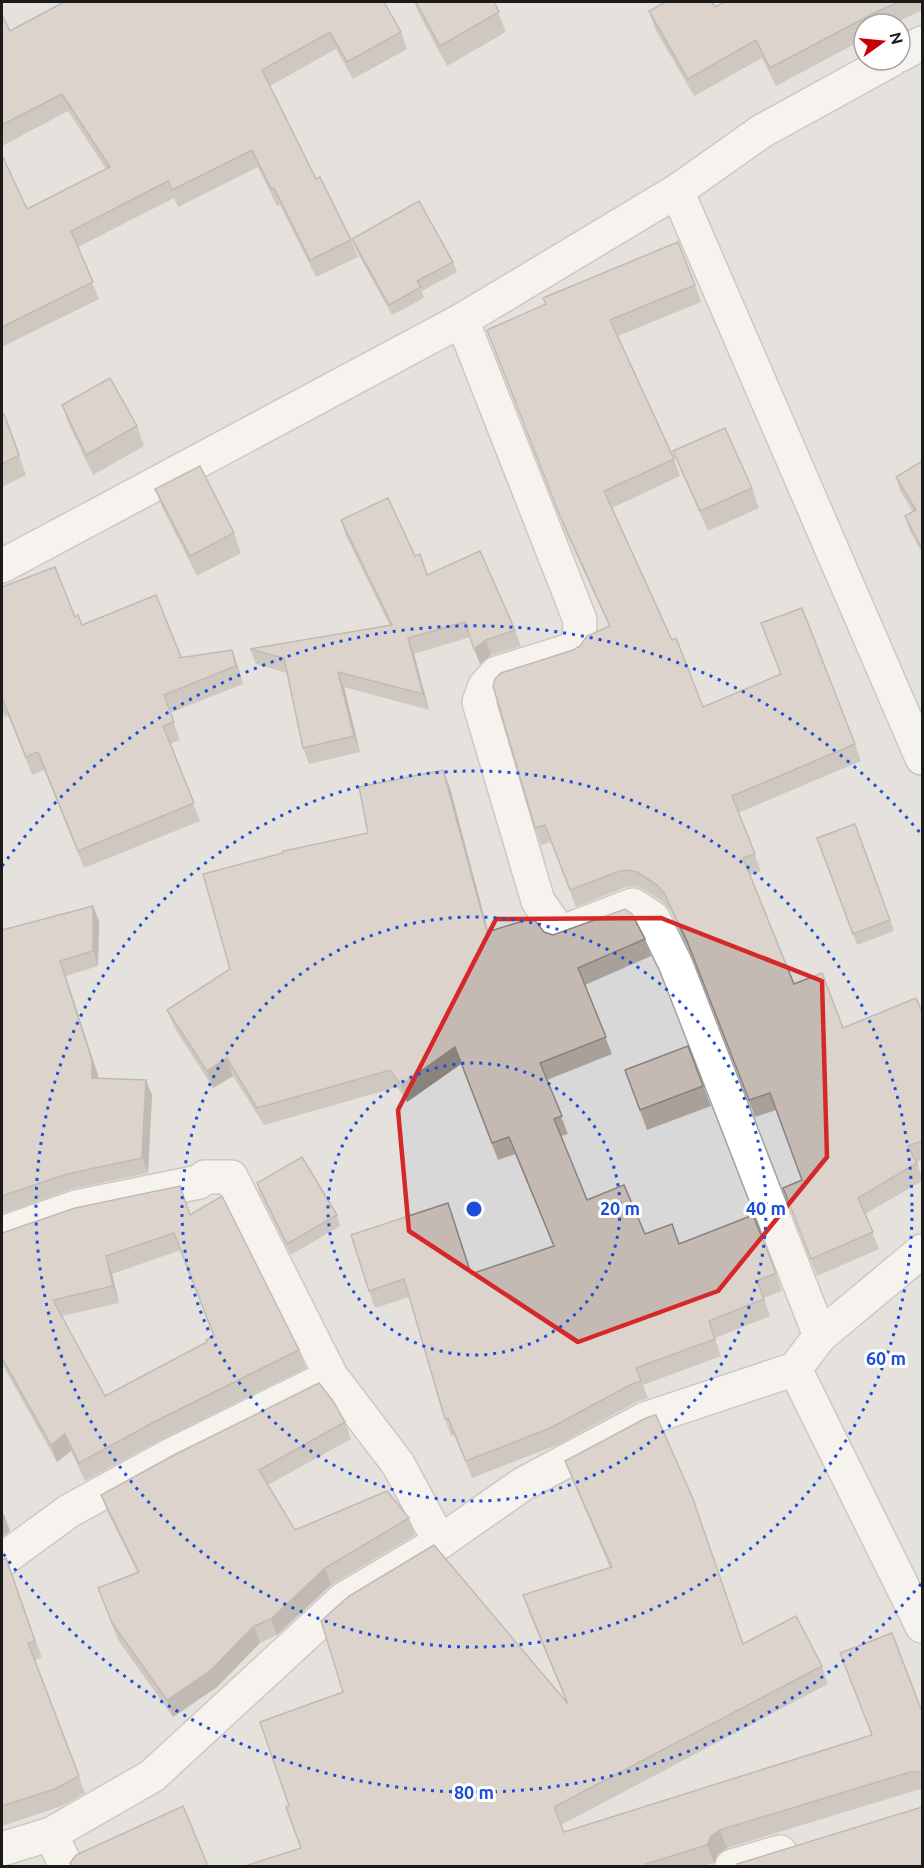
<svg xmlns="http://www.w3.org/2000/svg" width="924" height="1868" viewBox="0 0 924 1868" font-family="Ubuntu,sans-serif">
<rect width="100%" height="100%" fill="#eee9e0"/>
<path fill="#d9d8d8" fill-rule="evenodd" d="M 2,2 L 922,2 L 922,1866 L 2,1866 ZM 864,24 L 900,24 L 900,60 L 864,60 Z"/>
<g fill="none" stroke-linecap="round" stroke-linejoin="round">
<g stroke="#a2a2a2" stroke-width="36">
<g id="street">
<path d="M 900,55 L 922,43"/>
<path d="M 677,191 L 922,758"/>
<path d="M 462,320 L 580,620 L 579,639 L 574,649 L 497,673 L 485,686 L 479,702 L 538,901 L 560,933 L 633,905 L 653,918 L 676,965 L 820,1336"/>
<path d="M 2,566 L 462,320 L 677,191 L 762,131 L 891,60"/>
<path d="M 2,1233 L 76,1207 L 199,1182 L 205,1177 L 231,1177 L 331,1376 L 398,1464 L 440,1542"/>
<path d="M 795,1369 L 922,1626"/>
<path d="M 2,1560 L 69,1511 L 171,1455 L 331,1376"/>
<path d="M 51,1834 L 66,1866"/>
<path d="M 2,1849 L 51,1834 L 152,1776 L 344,1599 L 440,1542 L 523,1484 L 645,1419 L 795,1369 L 820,1336 L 922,1251"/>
<path d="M 732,1866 L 780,1852"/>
</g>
</g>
<use href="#street" stroke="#fff" stroke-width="33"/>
</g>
<g fill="#a9a09a" fill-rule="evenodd">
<path d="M 414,2 L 494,2 L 506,32 L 447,66 L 419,14 Z"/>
<path d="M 725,2 L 922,2 L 922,10 L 894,24 L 864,24 L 864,39 L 776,86 L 762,58 L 694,96 L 655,29 L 649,11 L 715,7 Z"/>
<path d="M 2,15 L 10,31 L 401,32 L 407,49 L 353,79 L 336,49 L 270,86 L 316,179 L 351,240 L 358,257 L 316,277 L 280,205 L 277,206 L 258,167 L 178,207 L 174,198 L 78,247 L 99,299 L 2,347 L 2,155 L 27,209 L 106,169 L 68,111 L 2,146 Z"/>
<path d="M 352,239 L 453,262 L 457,272 L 422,291 L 424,298 L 392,315 L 356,250 Z"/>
<path d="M 695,285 L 701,302 L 618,336 L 674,459 L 680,476 L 612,508 L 703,707 L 855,744 L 861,761 L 738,813 L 761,871 L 750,875 L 794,984 L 843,1028 L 922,1012 L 922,1160 L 917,1162 L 922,1178 L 922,1181 L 865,1214 L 879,1249 L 817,1276 L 789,1205 L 802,1180 L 776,1110 L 755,1117 L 693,958 L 670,910 L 663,902 L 643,889 L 634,886 L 626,887 L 576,907 L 551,842 L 541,845 L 535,828 L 573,650 L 609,626 L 566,533 L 487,330 Z"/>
<path d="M 62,405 L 137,426 L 144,446 L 93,475 L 69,425 Z"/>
<path d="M 2,415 L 19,455 L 26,475 L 2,487 Z"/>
<path d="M 673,451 L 752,488 L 759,508 L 708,531 L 681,471 Z"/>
<path d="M 922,461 L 922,553 L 909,529 L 905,516 L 913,512 L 900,490 L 896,477 Z"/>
<path d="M 155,489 L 234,533 L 241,553 L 197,576 L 163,509 Z"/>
<path d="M 341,520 L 415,556 L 427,575 L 515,630 L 521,646 L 491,655 L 480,664 L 470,637 L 414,654 L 429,710 L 344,687 L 360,752 L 309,764 L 303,748 L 287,673 L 256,664 L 250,649 L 390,626 L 346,536 Z"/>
<path d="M 2,587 L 75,617 L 82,625 L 181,658 L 232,650 L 243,684 L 170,713 L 180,740 L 170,744 L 200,821 L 84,868 L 44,770 L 32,775 L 8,715 L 5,717 L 2,709 Z"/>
<path d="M 443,770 L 450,788 L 488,931 L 544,932 L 553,935 L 645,939 L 651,956 L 585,985 L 612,1054 L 547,1080 L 568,1134 L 561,1136 L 587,1200 L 645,1234 L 776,1273 L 782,1291 L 764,1298 L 770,1316 L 715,1338 L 721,1356 L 643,1385 L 648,1398 L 636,1402 L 557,1445 L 472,1478 L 454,1435 L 451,1436 L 445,1419 L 409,1297 L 375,1308 L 369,1291 L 454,1221 L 472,1274 L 554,1247 L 515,1154 L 498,1160 L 461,1064 L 407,1102 L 397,1087 L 264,1125 L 233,1076 L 213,1088 L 174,1027 L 167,1010 L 230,969 L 368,833 Z"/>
<path d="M 855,824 L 894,931 L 857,945 L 817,838 Z"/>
<path d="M 93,906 L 99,921 L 98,966 L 66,976 L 98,1075 L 97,1078 L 152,1095 L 148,1173 L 72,1189 L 4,1213 L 2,1210 L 2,930 Z"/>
<path d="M 688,1046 L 711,1106 L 647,1130 L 625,1070 Z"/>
<path d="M 257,1183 L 337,1215 L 340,1226 L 291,1255 L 260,1194 Z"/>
<path d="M 190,1215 L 299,1350 L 306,1368 L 162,1439 L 85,1481 L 71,1451 L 57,1462 L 2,1364 L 2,1233 ZM 181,1250 L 214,1336 L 206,1342 L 105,1396 L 62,1316 L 119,1303 L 112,1274 Z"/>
<path d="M 345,1422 L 351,1439 L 268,1485 L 295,1530 L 409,1518 L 415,1535 L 331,1585 L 277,1635 L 260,1643 L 217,1687 L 173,1717 L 118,1640 L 98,1588 L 137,1572 L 107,1511 L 101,1495 Z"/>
<path d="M 565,1461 L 743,1644 L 822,1666 L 828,1684 L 561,1825 L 564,1832 L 872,1735 L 922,1712 L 922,1790 L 917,1790 L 727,1848 L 718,1854 L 714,1863 L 702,1866 L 245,1866 L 301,1848 L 566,1701 L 529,1613 L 523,1595 L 610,1568 L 572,1479 Z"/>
<path d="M 6,1558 L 42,1658 L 35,1660 L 85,1793 L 62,1806 L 2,1826 L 2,1560 Z"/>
</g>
<g fill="#8a827d">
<path d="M 408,638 L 414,654 L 429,710 L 423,694 Z"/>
<path d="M 486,640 L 491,655 L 480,664 L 474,649 Z"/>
<path d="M 232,650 L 238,667 L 243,684 L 236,666 Z"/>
<path d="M 338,672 L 344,687 L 360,752 L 354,736 Z"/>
<path d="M 443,770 L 450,788 L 493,949 L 487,932 Z"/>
<path d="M 93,906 L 99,921 L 98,966 L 93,951 Z"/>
<path d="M 60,961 L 98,1075 L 97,1093 L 92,1078 Z"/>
<path d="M 455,1047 L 461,1064 L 407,1102 L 401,1085 Z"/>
<path d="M 227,1058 L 233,1076 L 213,1088 L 207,1071 Z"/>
<path d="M 146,1080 L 152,1095 L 148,1173 L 142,1158 Z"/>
<path d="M 106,1256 L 112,1274 L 119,1303 L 113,1286 Z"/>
<path d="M 65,1434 L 71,1451 L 57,1462 L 51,1445 Z"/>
<path d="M 4,1514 L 10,1531 L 2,1537 L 2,1515 Z"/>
<path d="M 325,1568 L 331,1585 L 277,1635 L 271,1619 Z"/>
<path d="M 254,1626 L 260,1643 L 217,1687 L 173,1717 L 167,1700 Z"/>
<path d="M 720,1830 L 727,1848 L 718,1854 L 714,1863 L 707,1845 L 711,1836 Z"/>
</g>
<g fill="#c5bab3" stroke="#8a827d" stroke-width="1.5" fill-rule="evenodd">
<path d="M 64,2 L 384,2 L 401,32 L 347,62 L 330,32 L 262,70 L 316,179 L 320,177 L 351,240 L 310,260 L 274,188 L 271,189 L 252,150 L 172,190 L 168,181 L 71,231 L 93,282 L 2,327 L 2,155 L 27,209 L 110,167 L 62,94 L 2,125 L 2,15 L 10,31 Z"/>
<path d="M 416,2 L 494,2 L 499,12 L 440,46 Z"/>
<path d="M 666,2 L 712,2 L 715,7 L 725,2 L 899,2 L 876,12 L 770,68 L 756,40 L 688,79 L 649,11 Z"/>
<path d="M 419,201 L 453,262 L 417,281 L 421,287 L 389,305 L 352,239 Z"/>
<path d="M 678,242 L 695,285 L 610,320 L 674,459 L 604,491 L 672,640 L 676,638 L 703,707 L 781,674 L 761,623 L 802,608 L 855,744 L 732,796 L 755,854 L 743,858 L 794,984 L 822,973 L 843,1028 L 916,998 L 922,1012 L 922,1141 L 908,1146 L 917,1163 L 858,1198 L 873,1232 L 811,1259 L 783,1188 L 802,1180 L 770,1093 L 749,1100 L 687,941 L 664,893 L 657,885 L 637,872 L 628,870 L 620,871 L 570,890 L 545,825 L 535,828 L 493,686 L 495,679 L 501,673 L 573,650 L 580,646 L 587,636 L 610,626 L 560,516 L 487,330 L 546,304 L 543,298 Z"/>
<path d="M 110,378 L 137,426 L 86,455 L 62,405 Z"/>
<path d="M 4,414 L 19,455 L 2,464 L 2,415 Z"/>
<path d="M 725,428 L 752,488 L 700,511 L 673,451 Z"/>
<path d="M 922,461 L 922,549 L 905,516 L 916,510 L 896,477 Z"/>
<path d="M 200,466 L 234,533 L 190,556 L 155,489 Z"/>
<path d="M 388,498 L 415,556 L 420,554 L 427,575 L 480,551 L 515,630 L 486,640 L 474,649 L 465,622 L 408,638 L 423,694 L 338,672 L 354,736 L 303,748 L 284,658 L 250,649 L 392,625 L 341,520 Z"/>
<path d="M 55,567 L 75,617 L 78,615 L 82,625 L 156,595 L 181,657 L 179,658 L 232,650 L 236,666 L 164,695 L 174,722 L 163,726 L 194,803 L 78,851 L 38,752 L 26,757 L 2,698 L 2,587 Z"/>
<path d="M 443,770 L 487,932 L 533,918 L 544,932 L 553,935 L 625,909 L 632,914 L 645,939 L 578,968 L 606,1037 L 540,1063 L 562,1116 L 554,1119 L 587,1200 L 624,1185 L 645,1234 L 672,1224 L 679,1244 L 753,1215 L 776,1273 L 757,1281 L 764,1299 L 709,1321 L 715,1339 L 636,1368 L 641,1381 L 630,1385 L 550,1428 L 466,1461 L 448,1418 L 445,1419 L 404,1279 L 369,1291 L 351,1235 L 448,1203 L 471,1274 L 554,1246 L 509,1137 L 492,1143 L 455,1047 L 401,1085 L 390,1070 L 257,1108 L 227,1058 L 207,1071 L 167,1010 L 230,969 L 203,874 L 283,853 L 283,851 L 368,833 L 359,787 Z"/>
<path d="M 855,824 L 890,920 L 853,934 L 817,838 Z"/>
<path d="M 93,906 L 93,951 L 60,961 L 92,1060 L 92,1078 L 146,1080 L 142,1158 L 67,1174 L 2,1196 L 2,930 Z"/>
<path d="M 688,1046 L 703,1086 L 640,1110 L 625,1070 Z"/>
<path d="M 302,1157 L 337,1215 L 287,1244 L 257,1183 Z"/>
<path d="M 180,1186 L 190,1215 L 222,1196 L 299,1350 L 156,1421 L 79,1463 L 65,1434 L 51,1445 L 2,1358 L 2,1233 L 75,1208 ZM 174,1233 L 214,1336 L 206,1340 L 207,1342 L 105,1396 L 53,1300 L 113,1286 L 106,1256 Z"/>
<path d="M 319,1383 L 333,1401 L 345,1422 L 259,1470 L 295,1530 L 387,1491 L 409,1518 L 325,1568 L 271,1619 L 254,1626 L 211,1670 L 167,1700 L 112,1623 L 98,1588 L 139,1572 L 101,1495 L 174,1455 Z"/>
<path d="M 656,1415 L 693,1499 L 743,1644 L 796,1616 L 822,1666 L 554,1807 L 564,1832 L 872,1735 L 840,1653 L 892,1633 L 922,1712 L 922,1773 L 920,1772 L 910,1772 L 720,1830 L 711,1836 L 707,1845 L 646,1864 L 646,1866 L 245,1866 L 301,1848 L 286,1807 L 289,1806 L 260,1722 L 343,1692 L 321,1621 L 349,1596 L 434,1545 L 568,1704 L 523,1595 L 612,1567 L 565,1461 L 646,1418 Z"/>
<path d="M 6,1558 L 35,1641 L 28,1643 L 79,1776 L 55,1789 L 2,1806 L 2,1560 Z"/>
<path d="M 183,1806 L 208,1866 L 72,1866 L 70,1863 L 76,1855 Z"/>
<path d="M 922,1807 L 922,1866 L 738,1866 L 737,1864 Z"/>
</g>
<path d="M0 0H924V1868H0ZM 661,918 L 822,981 L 827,1157 L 718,1291 L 578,1342 L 409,1231 L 398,1110 L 496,919 Z" fill="#eee9e0" fill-opacity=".55" fill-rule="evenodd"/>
<path fill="none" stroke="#d62828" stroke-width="4.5" stroke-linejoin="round" d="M 661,918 L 822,981 L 827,1157 L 718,1291 L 578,1342 L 409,1231 L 398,1110 L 496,919 Z"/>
<g fill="none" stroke="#1d4ed8" stroke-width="3" stroke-dasharray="3 6">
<circle cx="474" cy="1209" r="146"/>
<circle cx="474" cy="1209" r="292"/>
<circle cx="474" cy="1209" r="438"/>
<path d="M921 1584A584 584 0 0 1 2 1552M2 866A584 584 0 0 1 921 834"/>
</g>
<circle cx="474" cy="1209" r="9" fill="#1d4ed8" stroke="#fff" stroke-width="3"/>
<g font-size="18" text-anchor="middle" font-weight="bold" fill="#1d4ed8" stroke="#fff" stroke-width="6" stroke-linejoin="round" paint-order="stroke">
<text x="620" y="1215">20 m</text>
<text x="766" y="1215">40 m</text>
<text x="886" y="1365">60 m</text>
<text x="474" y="1799">80 m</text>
</g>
<rect width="924" height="1868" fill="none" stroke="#1b1b1b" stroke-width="6"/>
<g transform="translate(882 42) rotate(75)"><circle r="28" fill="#ffffff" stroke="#a4a4a4" stroke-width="1.5"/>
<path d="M0-4.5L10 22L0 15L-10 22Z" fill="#c60005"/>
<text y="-9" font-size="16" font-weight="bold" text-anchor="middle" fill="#1b1b1b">N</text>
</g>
</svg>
